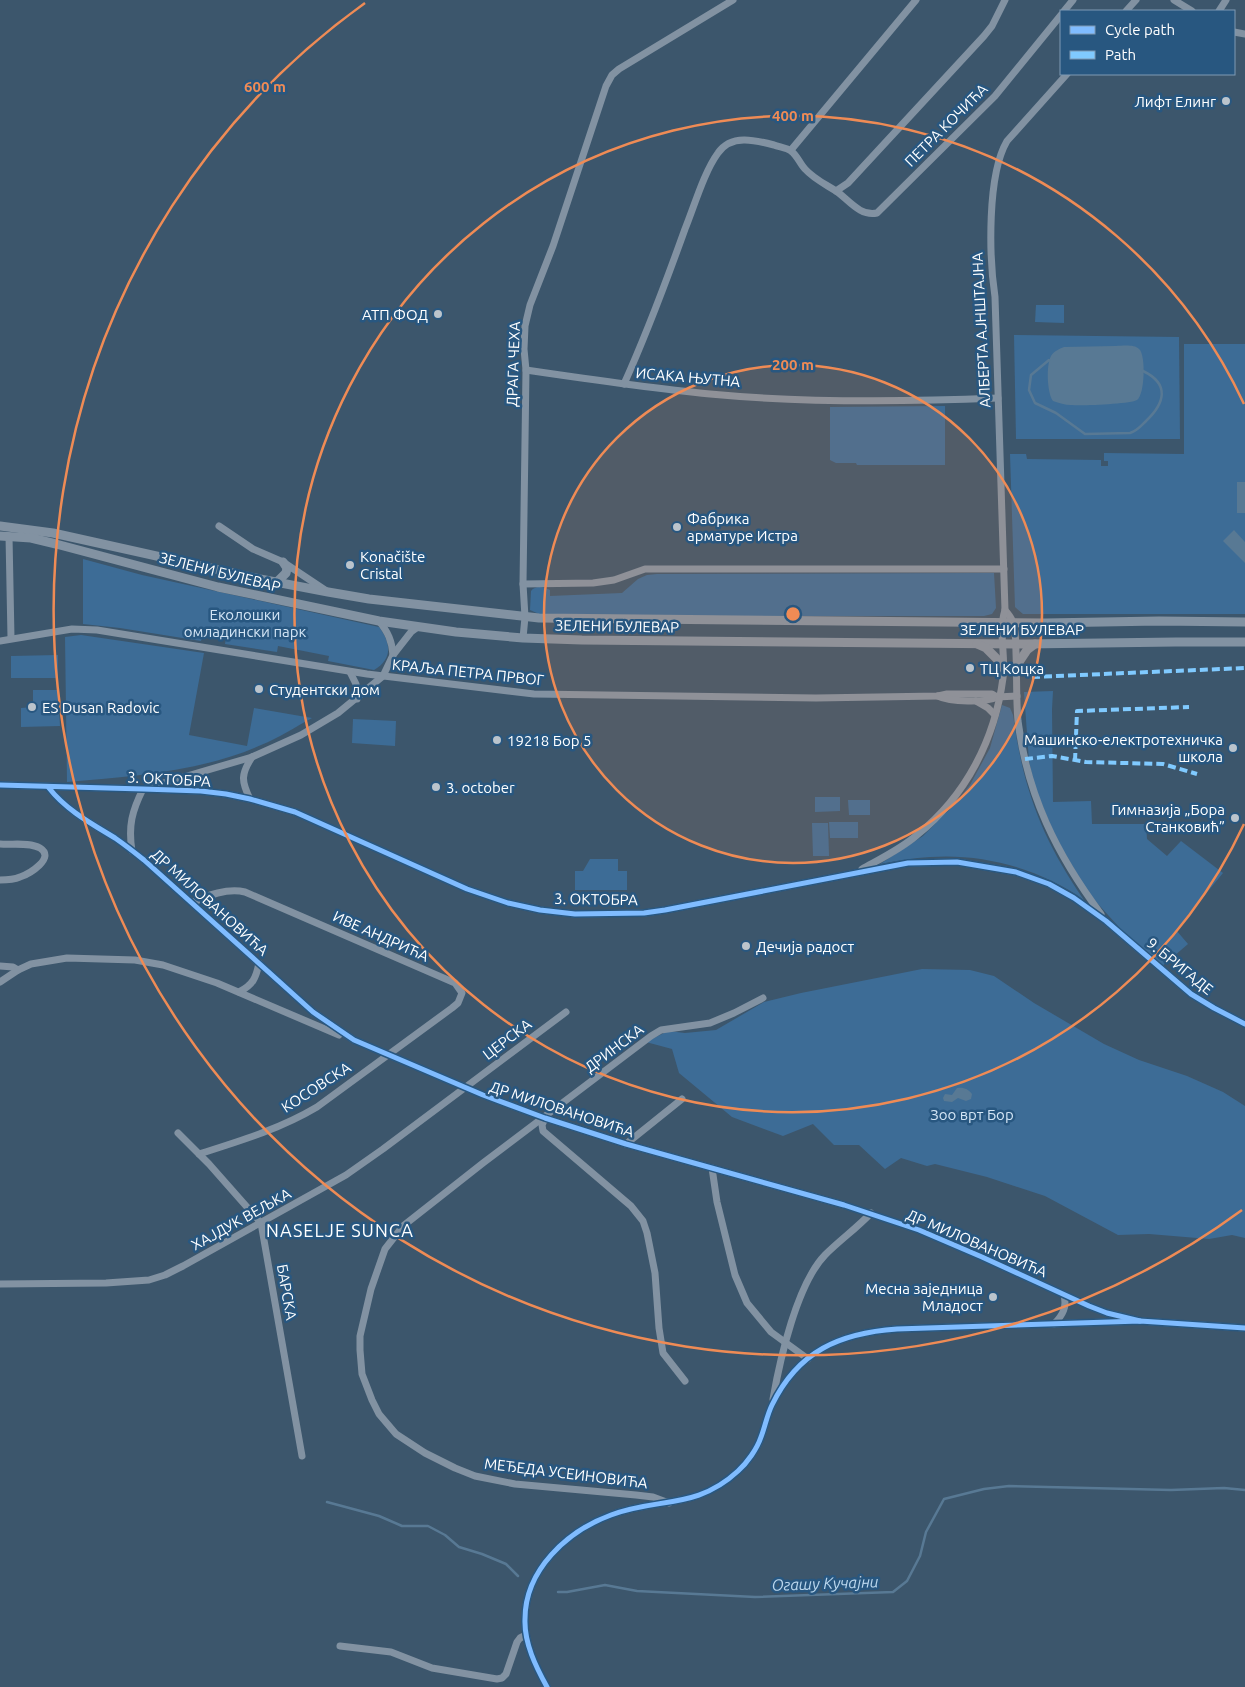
<svg xmlns="http://www.w3.org/2000/svg" width="1245" height="1687" viewBox="0 0 1245 1687" font-family="Ubuntu,sans-serif">
<rect width="100%" height="100%" fill="#3c566c"/>
<g fill="#3d6c96">
<path d="M 1036,305 L 1064,305 L 1064,323 L 1035,322 Z"/>
<path d="M 1014,335 L 1179,337 L 1180,439 L 1016,439 Z"/>
<path d="M 1184,344 L 1245,344 L 1245,614 L 1023,614 L 1015,607 L 1010,454 L 1026,454 L 1027,459 L 1101,460 L 1101,466 L 1108,466 L 1108,461 L 1104,461 L 1104,453 L 1184,454 Z"/>
<path d="M 945,406 L 945,465 L 857,465 L 856,463 L 836,463 L 830,460 L 830,407 Z"/>
<path d="M 83,559 L 142,575 L 379,627 C 391,643 393,659 374,670 L 328,661 L 329,656 L 278,646 L 277,652 L 225,644 L 226,638 L 203,634 L 201,641 L 120,628 L 83,624 Z"/>
<path d="M 994,573 L 996,608 L 992,614 L 984,616 L 547,616 L 539,614 L 530,610 L 531,591 C 536,585 543,587 550,590 L 550,596 L 622,593 L 638,579 L 647,575 L 657,574 Z"/>
<path d="M 81,635 L 204,653 L 189,735 L 247,746 L 254,708 L 312,718 C 295,727 279,738 261,745 C 205,771 128,777 67,782 L 65,637 Z"/>
<path d="M 58,655 L 58,678 L 11,678 L 11,656 Z"/>
<path d="M 33,690 L 58,690 L 60,726 L 21,727 L 21,708 L 33,707 Z"/>
<path d="M 1053,691 L 1052,709 L 1053,802 L 1091,801 L 1092,824 L 1146,824 L 1147,839 L 1167,856 L 1181,841 L 1223,873 L 1176,930 L 1188,944 L 1160,968 L 1127,936 L 1089,894 L 1056,838 L 1035,788 L 1029,761 L 1024,692 Z"/>
<path d="M 1002,705 L 1010,708 L 1013,715 C 1023,789 1042,839 1084,900 C 1041,869 983,853 930,857 C 913,858 897,861 880,864 L 923,836 L 956,803 L 970,785 L 990,748 Z"/>
<path d="M 353,719 L 396,721 L 395,746 L 352,743 Z"/>
<path d="M 815,797 L 840,797 L 840,811 L 815,812 Z"/>
<path d="M 848,800 L 870,800 L 870,815 L 849,815 Z"/>
<path d="M 829,822 L 858,822 L 858,838 L 830,838 Z"/>
<path d="M 812,823 L 828,823 L 829,856 L 813,856 Z"/>
<path d="M 590,859 L 618,859 L 618,871 L 627,871 L 627,890 L 575,890 L 575,871 L 583,871 Z"/>
<path d="M 922,969 L 970,970 L 994,976 L 1034,1003 L 1104,1044 L 1139,1060 L 1187,1076 L 1223,1092 L 1245,1106 L 1245,1238 L 1232,1235 L 1209,1239 L 1149,1234 L 1118,1235 L 1045,1196 L 987,1177 L 935,1164 L 927,1166 L 901,1158 L 885,1169 L 859,1145 L 834,1145 L 813,1124 L 783,1136 L 732,1117 L 679,1073 L 672,1049 L 646,1042 L 668,1031 L 685,1033 L 716,1030 L 764,1002 L 801,993 Z"/>
</g>
<g fill="#587994">
<path d="M 1116,346 C 1122,346 1134,344 1139,349 C 1146,354 1145,395 1137,400 C 1131,404 1081,406 1071,405 C 1065,405 1059,403 1053,401 C 1047,393 1046,365 1051,356 C 1054,351 1059,349 1064,347 Z"/>
<rect x="1237" y="482" width="8" height="31"/>
<path d="M 1234,530 L 1245,542 L 1245,563 L 1223,541 Z"/>
<path d="M 957,1088 C 964,1087 968,1089 972,1094 L 971,1099 L 966,1101 L 958,1098 L 952,1102 L 944,1101 L 943,1098 L 945,1094 L 952,1095 Z"/>
</g>
<g fill="none" stroke-linecap="round" stroke-linejoin="round">
<g stroke="#587994" stroke-width="2.5">
<path d="M 1049,360 L 1031,375 L 1029,390 L 1035,403 L 1056,413 L 1085,434 L 1130,433 C 1137,431 1141,426 1146,421 C 1165,403 1170,384 1143,371"/>
<path d="M 327,1502 L 379,1516 L 402,1526 L 428,1526 L 445,1535 L 459,1547 L 482,1554 L 506,1564 L 518,1576"/>
<path d="M 558,1592 L 567,1592 L 605,1585 L 637,1591 L 755,1597 L 893,1592 L 907,1581 L 920,1556 L 926,1532 L 944,1499 L 984,1489 L 1009,1486 L 1171,1490 L 1224,1488 L 1245,1490"/>
</g>
<g stroke="#8292a2" stroke-width="7">
<path d="M 1174,0 L 1192,11"/>
<path d="M 1064,11 L 1073,0"/>
<path d="M 1126,11 L 1136,0"/>
<path d="M 1219,11 L 1226,0"/>
<path d="M 1234,32 L 1245,34"/>
<path d="M 791,150 L 916,0"/>
<path d="M 836,191 L 848,183 L 984,36 L 992,26 L 1005,0"/>
<path d="M 526,370 C 587,379 648,388 710,394 C 805,403 902,402 998,398"/>
<path d="M 624,384 C 647,333 666,282 685,229 C 694,207 704,172 718,153 C 731,134 755,140 774,145 C 779,147 787,148 791,151 C 797,155 800,164 805,169 C 814,179 825,184 836,191 C 848,199 860,217 877,213 L 995,96 L 1061,15"/>
<path d="M 219,526 L 253,549 L 283,562 L 325,590"/>
<path d="M 9,536 L 11,638"/>
<path d="M 523,584 L 593,583 L 614,580 L 645,569 L 1004,569"/>
<path d="M 1005,610 C 1008,614 1012,618 1013,623 C 1016,632 1016,644 1016,653 C 1017,676 1016,699 1018,721 C 1027,795 1057,855 1101,914"/>
<path d="M 379,621 C 388,632 392,641 393,655"/>
<path d="M 523,638 L 525,617 L 523,584 L 526,370 L 524,349 L 525,326 L 530,305 L 553,246 L 606,86 L 612,75 L 619,69 L 733,0"/>
<path d="M 0,641 L 72,629 L 97,630 L 367,674 L 534,694 L 816,698 L 938,696 L 947,694 L 992,694 L 997,697 L 1017,696"/>
<path d="M 350,672 L 356,684 L 357,699"/>
<path d="M 938,696 C 950,702 986,703 997,697"/>
<path d="M 976,701 L 988,708 L 995,715"/>
<path d="M 0,785 L 143,789 L 201,791 L 226,794 L 250,799 L 295,812 L 467,889 L 508,903 L 540,910 L 575,914 L 644,913 L 665,910 L 908,863 L 957,862 L 1016,872 L 1049,884 L 1074,898 L 1106,921 L 1191,994 L 1214,1008 L 1245,1024"/>
<path d="M 49,788 C 66,810 92,824 115,838 C 125,845 134,852 144,860 L 313,1012 L 354,1040 L 483,1095 L 545,1118 L 626,1144 L 844,1205 L 919,1230 L 982,1257 L 1089,1306 L 1107,1313 L 1140,1321"/>
<path d="M 250,799 C 241,781 241,774 252,757"/>
<path d="M 0,844 C 12,845 30,842 40,848 C 56,858 29,874 20,877 C 13,880 7,880 0,880"/>
<path d="M 132,851 C 128,826 132,811 143,789 L 252,757 L 301,735 L 338,713 L 383,676 L 393,655 L 411,632 L 418,627"/>
<path d="M 862,869 C 880,859 901,849 917,835 C 966,796 995,739 1003,678 C 1006,655 998,632 1005,610 L 995,297 C 989,257 987,175 1007,141 L 1067,74"/>
<path d="M 192,903 C 207,895 228,888 245,892 L 455,983 L 462,993 L 458,1003 L 452,1008 L 317,1107 C 280,1129 240,1141 199,1154"/>
<path d="M 0,966 L 13,967 L 18,970 L 31,964 L 67,958 L 135,960 L 163,965 L 217,983 L 339,1035"/>
<path d="M 0,982 L 18,970"/>
<path d="M 239,992 C 253,985 256,978 259,963"/>
<path d="M 545,1118 L 542,1125 L 543,1131 L 631,1206 L 643,1221 L 647,1233 L 655,1273 L 659,1328 L 663,1353 L 685,1381"/>
<path d="M 178,1133 L 209,1164 L 261,1223 L 302,1456"/>
<path d="M 626,1144 L 682,1099"/>
<path d="M 712,1168 L 717,1202 L 735,1275 L 747,1303 L 771,1332 L 808,1359"/>
<path d="M 0,1284 L 106,1283 L 149,1280 L 165,1275 L 183,1266 L 346,1175 L 383,1149 L 566,1012"/>
<path d="M 1054,1324 C 1063,1315 1067,1307 1064,1295"/>
<path d="M 773,1399 C 780,1359 797,1284 825,1255 C 840,1240 857,1228 871,1213"/>
<path d="M 669,1503 L 653,1497 L 636,1495 L 515,1484 L 475,1476 L 455,1468 L 425,1453 L 396,1434 L 379,1414 L 372,1400 L 362,1374 L 360,1350 L 360,1336 L 371,1289 L 385,1249 L 403,1226 L 483,1163 L 651,1036 L 661,1030 L 710,1023 L 734,1013 L 763,998"/>
<path d="M 340,1646 L 391,1652 L 432,1668 L 497,1679 L 502,1678 L 506,1674 L 517,1642 L 520,1638 L 526,1635"/>
<path d="M 547,1687 C 536,1667 524,1643 525,1619 C 525,1570 567,1531 611,1515 C 658,1497 696,1510 738,1471 C 747,1463 757,1449 761,1437 C 765,1427 767,1415 772,1405 C 798,1351 840,1333 897,1329 L 1140,1321 L 1245,1328"/>
</g>
<g stroke="#8292a2" stroke-width="9">
<path d="M 0,526 L 53,533 L 260,579 L 328,592 L 369,599 L 539,618 L 1045,623 L 1159,621 L 1245,622"/>
<path d="M 0,536 L 31,538 L 56,544 L 218,587 L 379,621 L 456,632 L 523,638 L 582,640 L 1025,644 L 1176,642 L 1245,642"/>
<path d="M 277,582 L 286,573 L 287,568 L 283,562"/>
<path d="M 977,644 L 986,648 L 1004,666"/>
<path d="M 1017,665 L 1027,650 L 1035,644"/>
</g>
<g stroke="#80caff" stroke-width="4" stroke-dasharray="8 4" stroke-linecap="butt">
<path d="M 1032,677 L 1245,668"/>
<path d="M 1025,759 L 1052,756 L 1086,762 L 1163,764 L 1197,774"/>
<path d="M 1075,761 L 1077,711 L 1189,707"/>
</g>
<g stroke="#285780" stroke-width="8">
<g id="cycleway">
<path d="M 0,785 L 143,789 L 201,791 L 226,794 L 250,799 L 295,812 L 467,889 L 508,903 L 540,910 L 575,914 L 644,913 L 665,910 L 908,863 L 957,862 L 1016,872 L 1049,884 L 1074,898 L 1106,921 L 1191,994 L 1214,1008 L 1245,1024"/>
<path d="M 49,788 C 66,810 92,824 115,838 C 125,845 134,852 144,860 L 313,1012 L 354,1040 L 483,1095 L 545,1118 L 626,1144 L 844,1205 L 919,1230 L 982,1257 L 1089,1306 L 1107,1313 L 1140,1321"/>
<path d="M 547,1687 C 536,1667 524,1643 525,1619 C 525,1570 567,1531 611,1515 C 658,1497 696,1510 738,1471 C 747,1463 757,1449 761,1437 C 765,1427 767,1415 772,1405 C 798,1351 840,1333 897,1329 L 1140,1321 L 1245,1328"/>
</g>
</g>
<use href="#cycleway" stroke="#80bcff" stroke-width="5"/>
</g>
<circle cx="793" cy="614" r="249" fill="#ef8b55" fill-opacity=".12"/>
<g fill="none" stroke="#ef8b55" stroke-width="2.5">
<circle cx="793" cy="614" r="249"/>
<path d="M1244 824A498 498 0 1 1 1244 404"/>
<path d="M1242 1210A746 746 0 1 1 365 3"/>
</g>
<g fill="#bbc4cc" stroke="#285780" stroke-width="2">
<circle cx="1226" cy="101" r="5"/>
<circle cx="438" cy="314" r="5"/>
<circle cx="677" cy="527" r="5"/>
<circle cx="350" cy="565" r="5"/>
<circle cx="970" cy="668" r="5"/>
<circle cx="259" cy="689" r="5"/>
<circle cx="32" cy="707" r="5"/>
<circle cx="497" cy="740" r="5"/>
<circle cx="1233" cy="748" r="5"/>
<circle cx="436" cy="787" r="5"/>
<circle cx="1235" cy="818" r="5"/>
<circle cx="746" cy="946" r="5"/>
<circle cx="993" cy="1297" r="5"/>
</g>
<g text-anchor="middle" dominant-baseline="central" stroke-width="5" stroke-linejoin="round" paint-order="stroke">
<g font-size="15" fill="#fff" stroke="#285780" text-anchor="start">
<text x="1216" y="101" text-anchor="end">Лифт Елинг</text>
<text x="428" y="314" text-anchor="end">АТП ФОД</text>
<text x="687" y="518">Фабрика<tspan x="687" dy="17">арматуре Истра</tspan></text>
<text x="360" y="556">Konačište<tspan x="360" dy="17">Cristal</tspan></text>
<text x="980" y="668">ТЦ Коцка</text>
<text x="269" y="689">Студентски дом</text>
<text x="42" y="707">ES Dusan Radovic</text>
<text x="1223" y="739" text-anchor="end">Машинско-електротехничка<tspan x="1223" dy="17">школа</tspan></text>
<text x="507" y="740">19218 Бор 5</text>
<text x="446" y="787">3. october</text>
<text x="1225" y="809" text-anchor="end">Гимназија „Бора<tspan x="1225" dy="17">Станковић”</tspan></text>
<text x="756" y="946">Дечија радост</text>
<text x="983" y="1288" text-anchor="end">Месна заједница<tspan x="983" dy="17">Младост</tspan></text>
</g>
<g font-size="15" fill="#fff" stroke="#285780">
<text transform="translate(946 125) rotate(-45)">ПЕТРА КОЧИЋА</text>
<text transform="translate(981 330) rotate(-93)">АЛБЕРТА АЈНШТАЈНА</text>
<text transform="translate(513 364) rotate(-88)">ДРАГА ЧЕХА</text>
<text transform="translate(688 377) rotate(5)">ИСАКА ЊУТНА</text>
<text transform="translate(220 572) rotate(14)">ЗЕЛЕНИ БУЛЕВАР</text>
<text transform="translate(617 626) rotate(1)">ЗЕЛЕНИ БУЛЕВАР</text>
<text x="1022" y="629">ЗЕЛЕНИ БУЛЕВАР</text>
<text transform="translate(468 672) rotate(6)">КРАЉА ПЕТРА ПРВОГ</text>
<text transform="translate(169 779) rotate(3)">3. ОКТОБРА</text>
<text transform="translate(596 899) rotate(1)">3. ОКТОБРА</text>
<text transform="translate(210 902) rotate(42)">ДР МИЛОВАНОВИЋА</text>
<text transform="translate(381 936) rotate(24)">ИВЕ АНДРИЋА</text>
<text transform="translate(1180 966) rotate(39)">9. БРИГАДЕ</text>
<text transform="translate(507 1039) rotate(-37)">ЦЕРСКА</text>
<text transform="translate(614 1048) rotate(-37)">ДРИНСКА</text>
<text transform="translate(316 1087) rotate(-33)">КОСОВСКА</text>
<text transform="translate(562 1109) rotate(18)">ДР МИЛОВАНОВИЋА</text>
<text transform="translate(241 1219) rotate(-29)">ХАЈДУК ВЕЉКА</text>
<text transform="translate(977 1243) rotate(23)">ДР МИЛОВАНОВИЋА</text>
<text transform="translate(287 1292) rotate(80)">БАРСКА</text>
<text transform="translate(566 1473) rotate(7)">МЕЂЕДА УСЕИНОВИЋА</text>
</g>
<g font-size="15" fill="#d3e5f5" stroke="#285780">
<text x="245" y="614">Еколошки<tspan x="245" dy="17">омладински парк</tspan></text>
<text x="972" y="1114">Зоо врт Бор</text>
</g>
<g font-size="16" font-style="italic" fill="#bbd7ed" stroke="#285780">
<text transform="translate(825 1583) rotate(-2)">Огашу Кучајни</text>
</g>
<g font-size="18" letter-spacing="1" fill="#fff" stroke="#285780">
<text x="340" y="1230">NASELJE SUNCA</text>
</g>
</g>
<circle cx="793" cy="614" r="8" fill="#ef8b55" stroke="#285780" stroke-width="2.5"/>
<g font-size="15" text-anchor="middle" font-weight="bold" fill="#ef8b55" stroke="#285780" stroke-width="5" stroke-linejoin="round" paint-order="stroke">
<text x="265" y="92">600 m</text>
<text x="793" y="121">400 m</text>
<text x="793" y="370">200 m</text>
</g>
<rect x="1060" y="10" width="175" height="65" fill="#285780" stroke="#7e9ab3"/>
<rect x="1070" y="26" width="25" height="8" fill="#80bcff" stroke="#7e9ab3"/>
<text x="1105" y="35" font-size="15" fill="#ffffff">Cycle path</text>
<rect x="1070" y="51" width="25" height="8" fill="#80caff" stroke="#7e9ab3"/>
<text x="1105" y="60" font-size="15" fill="#ffffff">Path</text>
</svg>
